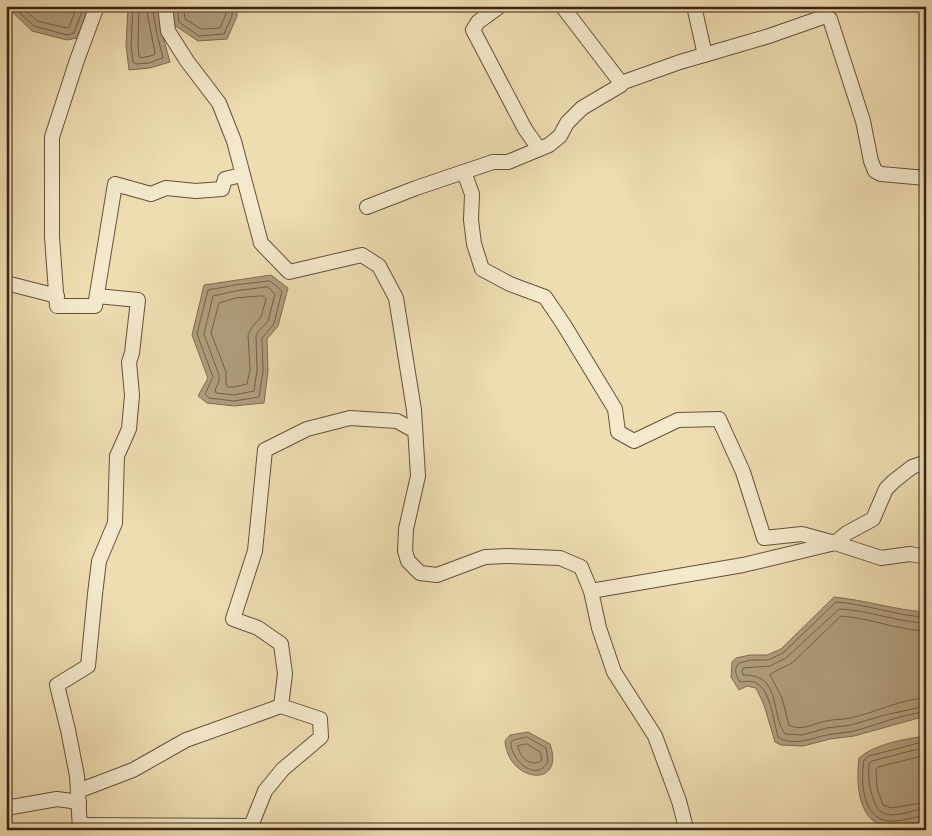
<svg xmlns="http://www.w3.org/2000/svg" width="932" height="836" viewBox="0 0 932 836" font-family="'Libre Caslon Text',serif">
<rect width="100%" height="100%" fill="#eeddb1"/>
<filter id="stains"><feTurbulence type="fractalNoise" baseFrequency=".004" numOctaves="4"/><feColorMatrix values="0 0 0 0 .2 0 0 0 0 .09 0 0 0 0 .02 0 0 0 .5 -.17"/></filter>
<radialGradient id="worn" r=".72"><stop offset=".6" stop-color="#630" stop-opacity="0"/><stop offset="1" stop-color="#630" stop-opacity=".3"/></radialGradient>
<g fill="#b09d7c" stroke="#806b53">
<path d="M 6,6 L 89,6 L 77,38 L 67,40 L 32,31 Z"/>
<path d="M 128,6 L 157,6 L 162,33 L 170,62 L 150,68 L 129,70 L 126,46 Z"/>
<path d="M 172,6 L 237,6 L 237,16 L 227,39 L 198,41 L 174,25 Z"/>
<path d="M 271,275 L 288,288 L 278,326 L 267,339 L 268,371 L 264,403 L 234,406 L 207,403 L 198,396 L 208,378 L 192,335 L 204,285 Z"/>
<path d="M 834,597 C 865,600 895,610 926,612 L 926,716 L 854,736 L 830,739 L 803,746 L 781,745 L 775,742 L 764,705 L 756,688 L 747,686 L 739,690 L 731,677 L 732,662 L 736,658 L 750,655 L 767,655 L 781,649 Z"/>
<path d="M 528,732 L 550,744 C 566,789 508,783 505,741 L 510,735 Z"/>
<path d="M 926,736 L 926,820 C 915,823 902,827 891,827 C 857,825 856,783 859,758 C 875,744 904,739 926,736 Z"/>
</g>
<g fill="none" stroke-linecap="round" stroke-linejoin="round">
<g stroke="#745f48" stroke-width="1">
<path d="M 12,6 L 34,26 L 67,35 L 74,33 L 84,6"/>
<path d="M 21,6 L 37,21 L 67,28 L 69,27 L 77,6"/>
<path d="M 133,6 L 131,45 L 133,62 L 136,64 L 149,63 L 163,58 L 157,34 L 152,6"/>
<path d="M 139,6 L 138,45 L 139,56 L 141,58 L 154,55 L 155,53 L 146,6"/>
<path d="M 177,6 L 179,22 L 199,36 L 224,34 L 232,16 L 232,6"/>
<path d="M 183,6 L 185,19 L 201,29 L 220,28 L 226,14 L 226,6"/>
<path d="M 270,281 L 282,291 L 274,324 L 262,338 L 263,371 L 259,397 L 234,401 L 209,398 L 205,394 L 213,377 L 197,334 L 208,290 L 235,285 Z"/>
<path d="M 268,287 L 275,294 L 268,321 L 258,332 L 256,336 L 257,370 L 254,391 L 234,395 L 216,393 L 215,390 L 219,381 L 219,375 L 204,334 L 213,296 L 235,291 Z"/>
<path d="M 263,296 L 266,299 L 261,317 L 252,327 L 248,335 L 250,370 L 247,384 L 234,387 L 228,387 L 226,384 L 226,372 L 211,333 L 219,303 L 236,298 Z"/>
<path d="M 926,617 C 896,616 867,604 836,602 L 783,653 L 768,660 L 751,660 L 739,663 C 733,669 736,676 740,682 C 746,681 754,680 759,685 C 771,694 774,723 778,737 C 792,747 813,738 827,735 C 836,733 846,733 854,731 C 878,725 901,714 926,712"/>
<path d="M 926,623 C 896,622 868,610 839,609 L 786,658 L 770,666 L 743,668 L 742,671 L 743,675 C 782,674 770,713 785,734 L 802,735 L 827,728 L 851,725 L 885,715 L 926,706"/>
<path d="M 926,631 C 897,630 870,618 841,616 L 792,663 L 772,673 L 770,675 L 782,698 L 789,725 C 800,732 815,723 826,721 C 834,719 842,720 850,718 C 875,713 900,699 926,698"/>
<path d="M 527,737 L 546,748 L 548,761 C 537,784 510,760 511,742 L 514,740 Z"/>
<path d="M 926,741 L 869,756 L 864,760 C 860,782 863,820 890,821 C 902,822 914,816 926,816"/>
<path d="M 527,744 L 540,752 L 542,758 L 540,762 C 529,766 519,757 518,746 Z"/>
<path d="M 926,747 L 872,761 L 869,763 C 868,775 869,788 873,798 C 881,827 905,810 926,809"/>
<path d="M 926,755 L 878,767 L 876,770 L 877,788 L 883,805 L 892,808 L 926,802"/>
</g>
<g stroke="#65503c" stroke-width="16">
<g id="minor">
<path d="M 97,6 L 77,60 L 52,137 L 52,237 L 57,306 L 95,306 L 115,184 L 151,194 L 166,188 L 196,191 L 222,189 L 225,179 L 241,175"/>
<path d="M 165,6 L 168,31 L 187,61 L 219,103 L 234,141 L 261,243 L 289,272 L 362,255 L 379,266 L 396,298 L 414,410 L 418,476 L 406,529 L 405,551 L 408,561 L 420,573 L 437,575 L 485,557 L 507,556 L 560,558 L 581,567 L 591,591 L 599,628 L 614,672 L 655,736 L 679,801 L 685,824 L 683,830"/>
<path d="M 500,6 L 478,22 L 473,30 L 525,129 L 539,149"/>
<path d="M 562,6 L 621,83"/>
<path d="M 694,6 L 705,55"/>
<path d="M 464,172 L 472,194 L 471,220 L 474,244 L 482,269 L 510,284 L 545,297 L 564,325 L 615,409 L 618,432 L 634,441 L 678,420 L 719,419 L 743,472 L 764,538 L 802,534 L 835,543 L 847,533 L 873,519 L 886,489 L 894,481 L 912,467 L 926,462"/>
<path d="M 367,207 L 416,188 L 493,162 L 508,162 L 549,145 L 560,136 L 567,123 L 582,108 L 621,85 L 621,83 L 680,62 L 769,36 L 826,16 L 830,19 L 863,121 L 871,161 L 875,171 L 881,174 L 926,178"/>
<path d="M 6,283 L 57,296"/>
<path d="M 591,591 L 743,565 L 835,543 L 881,558 L 910,554 L 926,557"/>
<path d="M 78,791 L 133,770 L 186,740 L 281,706"/>
<path d="M 6,808 L 57,799 L 79,802"/>
<path d="M 80,825 L 251,826 L 265,791 L 283,769 L 321,737 L 320,719 L 281,706 L 285,674 L 281,644 L 258,628 L 233,619 L 255,551 L 265,450 L 307,429 L 350,418 L 397,421 L 415,431"/>
<path d="M 80,830 L 77,776 L 68,730 L 57,685 L 88,666 L 95,594 L 99,561 L 115,523 L 117,456 L 129,429 L 132,395 L 129,362 L 132,353 L 138,300 L 97,296"/>
</g>
</g>
<use href="#minor" stroke="#f4e9cc" stroke-width="14"/>
</g>
<rect width="932" height="836" fill="none" stroke="#eeddb1" stroke-width="25"/>
<rect x="8" y="8" width="917" height="821" fill="none" stroke="#372115" stroke-width="2.5"/>
<rect x="12" y="12" width="907" height="811" fill="none" stroke="#372115"/>
<rect width="100%" height="100%" filter="url(#stains)"/>
<rect width="100%" height="100%" fill="url(#worn)"/>
</svg>
